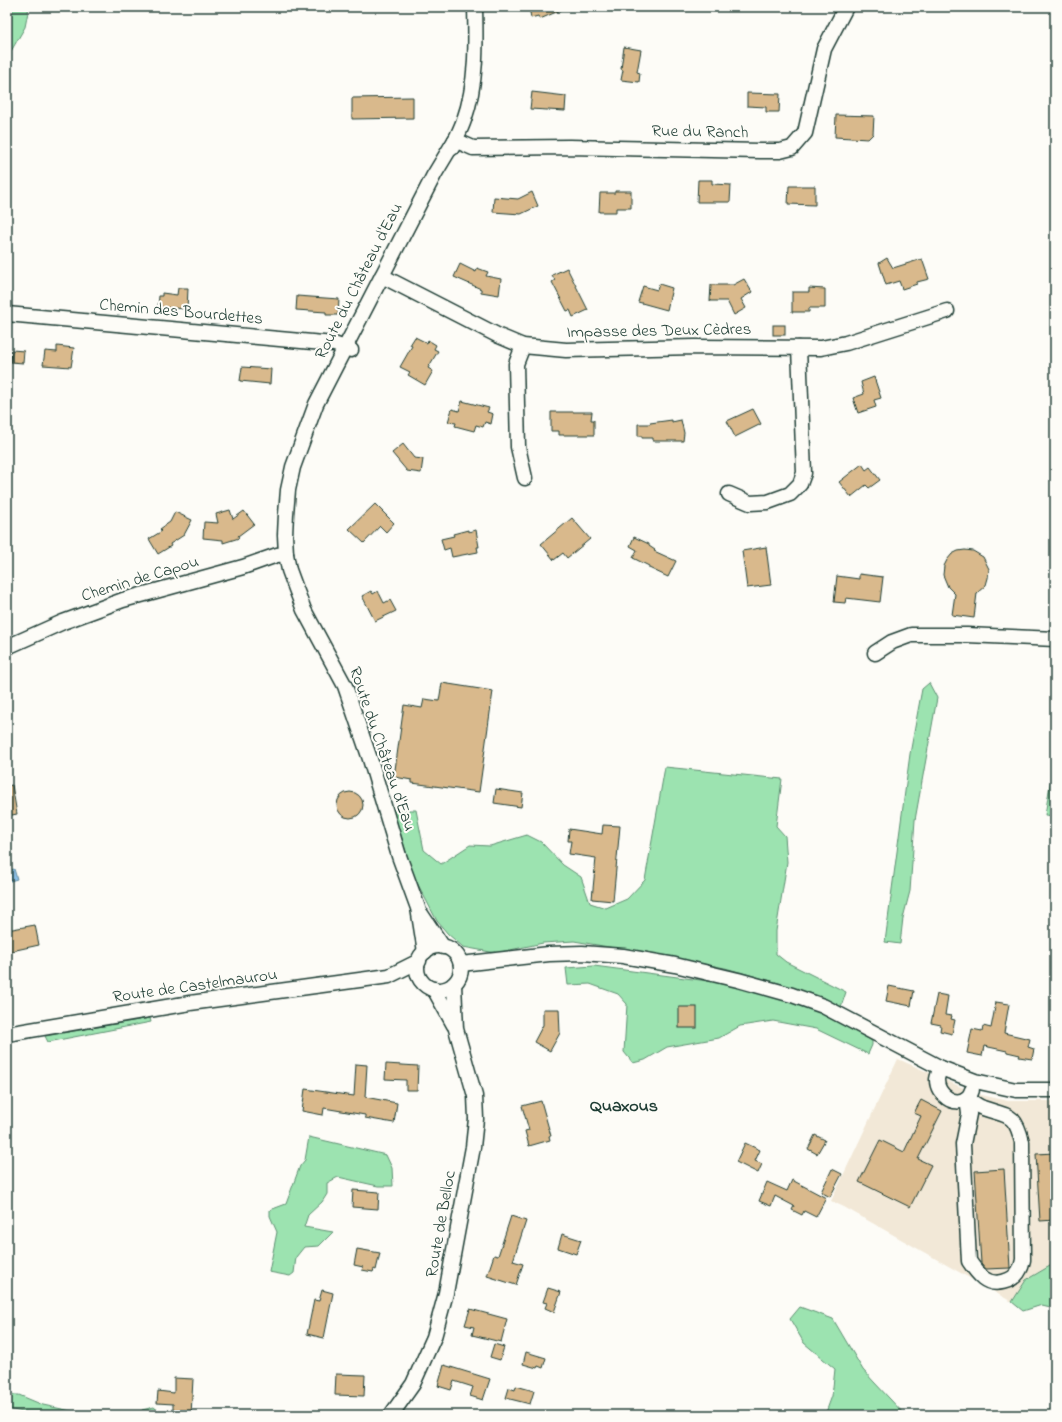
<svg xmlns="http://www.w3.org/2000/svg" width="1062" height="1422" viewBox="0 0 1062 1422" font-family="'Indie Flower',sans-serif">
<rect width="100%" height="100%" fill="#fdfcf7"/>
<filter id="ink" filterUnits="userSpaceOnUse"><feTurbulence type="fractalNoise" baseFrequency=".025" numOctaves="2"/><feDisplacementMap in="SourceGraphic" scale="8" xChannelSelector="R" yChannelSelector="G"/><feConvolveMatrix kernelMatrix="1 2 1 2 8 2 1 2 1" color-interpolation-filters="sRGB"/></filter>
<g filter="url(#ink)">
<path fill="#f2e8d7" d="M 898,1059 L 977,1094 L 1008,1101 L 1055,1101 L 1055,1263 L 1026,1280 L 1012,1302 L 844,1207 L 831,1201 Z"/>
<g fill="#9ce3b0" stroke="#5e9072">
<path d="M 7,7 L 29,7 L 25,27 L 7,58 Z"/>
<path d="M 929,683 L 937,698 L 915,820 L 910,891 L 903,918 L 900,944 L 885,942 L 910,754 L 922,689 Z"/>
<path d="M 1055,754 L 1055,816 L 1045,815 Z"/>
<path d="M 665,767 L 782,779 L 776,826 L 785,836 L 787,862 L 776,931 L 776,954 L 786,962 L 846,992 L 841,1007 L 782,984 L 725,968 L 632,951 L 574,941 L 543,943 L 496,953 L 463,947 L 448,934 L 437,921 L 413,875 L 393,810 L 416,810 L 424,850 L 441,864 L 470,845 L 490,846 L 527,835 L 541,842 L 563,865 L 581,877 L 590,903 L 606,908 L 627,899 L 645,880 Z"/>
<path d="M 594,966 L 723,983 L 815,1009 L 872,1041 L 872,1045 L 868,1054 L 816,1029 L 773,1021 L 740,1026 L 719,1038 L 667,1047 L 645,1060 L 633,1063 L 624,1052 L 627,1004 L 618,994 L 590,984 L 568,985 L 566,968 Z"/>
<path d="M 150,1018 L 151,1022 L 48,1042 L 45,1036 Z"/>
<path d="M 309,1137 L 386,1155 L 392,1168 L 393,1186 L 378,1186 L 338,1177 L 327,1183 L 327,1194 L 322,1202 L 308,1215 L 304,1227 L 333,1232 L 319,1246 L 304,1247 L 296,1257 L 294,1273 L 290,1276 L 269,1272 L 277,1232 L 270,1216 L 270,1210 L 286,1204 L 300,1166 L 305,1160 Z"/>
<path d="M 1055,1263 L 1055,1308 L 1042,1305 L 1023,1311 L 1012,1302 L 1026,1280 Z"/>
<path d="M 800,1307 L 833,1319 L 863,1370 L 874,1382 L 905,1415 L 825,1415 L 832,1396 L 835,1369 L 804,1343 L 790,1319 Z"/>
<path d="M 7,1395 L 19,1395 L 43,1405 L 90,1415 L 40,1415 L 7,1409 Z"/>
<path d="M 154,1407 L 160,1412 L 161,1415 L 140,1415 L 142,1410 Z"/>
</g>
<path fill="#8abee7" stroke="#5f8a9f" d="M 14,869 L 17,879 L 7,882 L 7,871 Z"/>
<g fill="#d9b98c" stroke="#1f3d34">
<path d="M 529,7 L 568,7 L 540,19 L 538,16 L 531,18 Z"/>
<path d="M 624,47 L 641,50 L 637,72 L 640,73 L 639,82 L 621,80 L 623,70 L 621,69 Z"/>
<path d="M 532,92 L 566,96 L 565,111 L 530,109 Z"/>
<path d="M 747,93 L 780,94 L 779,112 L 766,112 L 766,107 L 747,106 Z"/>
<path d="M 413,97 L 413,118 L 352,119 L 352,98 Z"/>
<path d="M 836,115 L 874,116 L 873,134 L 868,139 L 835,137 Z"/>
<path d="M 698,180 L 712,180 L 712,184 L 731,185 L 730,202 L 697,202 Z"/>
<path d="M 789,186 L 815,186 L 815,205 L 788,204 Z"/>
<path d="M 615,191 L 631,191 L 631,208 L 616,208 L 616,212 L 599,212 L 600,193 L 615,193 Z"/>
<path d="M 532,192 L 538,206 L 521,214 L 493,212 L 494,197 L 518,199 Z"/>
<path d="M 887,258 L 893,268 L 922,259 L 929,279 L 917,282 L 917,284 L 902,289 L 899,281 L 886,285 L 879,263 Z"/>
<path d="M 460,264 L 476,272 L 477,268 L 488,272 L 486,276 L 501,279 L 499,295 L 481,292 L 481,289 L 454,277 Z"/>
<path d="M 567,268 L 588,310 L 573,317 L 570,310 L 567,311 L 552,282 L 555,280 L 552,275 Z"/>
<path d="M 744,279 L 752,292 L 741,299 L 746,308 L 734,315 L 727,301 L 710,301 L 711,285 L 733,285 Z"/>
<path d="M 659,284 L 672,288 L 667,310 L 638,302 L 643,286 L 657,290 Z"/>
<path d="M 178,288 L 188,288 L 187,309 L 158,307 L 159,296 L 162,296 L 162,293 L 177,295 Z"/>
<path d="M 809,288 L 825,289 L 825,308 L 809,308 L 809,312 L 792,312 L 792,292 L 809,292 Z"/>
<path d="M 297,296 L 339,299 L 338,315 L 326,315 L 326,312 L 296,310 Z"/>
<rect x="773" y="325" width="12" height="10"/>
<path d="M 415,337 L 427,343 L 428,340 L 436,345 L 434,349 L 438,351 L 428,368 L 433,371 L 425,385 L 408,375 L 410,372 L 400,367 L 412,346 L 410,345 Z"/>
<path d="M 57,346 L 74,348 L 71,367 L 43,365 L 45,351 L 57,352 Z"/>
<path d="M 12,350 L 24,351 L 23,363 L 11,362 Z"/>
<path d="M 242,367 L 271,369 L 270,384 L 240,381 Z"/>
<path d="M 874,377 L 881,398 L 874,400 L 876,407 L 858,413 L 853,398 L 864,394 L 861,382 Z"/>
<path d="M 462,401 L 489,408 L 487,412 L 493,414 L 491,424 L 485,422 L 483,427 L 476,425 L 474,431 L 455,426 L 456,423 L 448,422 L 452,409 L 459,411 Z"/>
<path d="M 753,409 L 761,424 L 735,437 L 727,421 Z"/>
<path d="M 551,412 L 592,412 L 591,420 L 594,420 L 594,435 L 559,435 L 559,431 L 551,431 Z"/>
<path d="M 672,420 L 672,422 L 681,420 L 684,433 L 683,441 L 653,441 L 653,438 L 642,438 L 642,436 L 638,436 L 638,424 L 650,424 L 650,423 Z"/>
<path d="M 403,444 L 414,458 L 423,459 L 421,473 L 407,471 L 392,453 Z"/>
<path d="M 862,464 L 866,470 L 870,467 L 880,480 L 869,488 L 866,485 L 851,497 L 839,482 Z"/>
<path d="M 375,504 L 394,523 L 386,532 L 380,526 L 364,543 L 349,529 Z"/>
<path d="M 230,510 L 233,519 L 244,511 L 254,524 L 238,536 L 239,538 L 223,543 L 223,540 L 203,538 L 204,522 L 218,523 L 216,514 Z"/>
<path d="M 175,512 L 192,520 L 184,535 L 170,544 L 171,546 L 158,554 L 149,539 L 162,531 L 160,529 L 170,522 Z"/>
<path d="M 572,518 L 590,539 L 567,558 L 563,553 L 554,560 L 541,544 Z"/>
<path d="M 468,530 L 468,532 L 476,530 L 479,547 L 477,547 L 478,552 L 452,557 L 450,548 L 444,550 L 441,539 L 454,536 L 453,534 Z"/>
<path d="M 634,537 L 649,544 L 649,546 L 655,550 L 654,551 L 676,561 L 668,577 L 649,568 L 649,566 L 633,558 L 637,550 L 630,546 Z"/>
<path d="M 766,547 L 771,585 L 747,588 L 742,551 Z"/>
<path d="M 965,550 L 973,551 L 983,557 L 989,569 L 988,578 L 986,585 L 977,593 L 974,618 L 952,615 L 955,594 L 948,587 L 943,575 L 944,566 L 947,560 L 952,554 L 958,551 Z"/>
<path d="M 859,574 L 883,577 L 880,602 L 846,598 L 845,603 L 834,602 L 837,576 L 859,579 Z"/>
<path d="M 371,591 L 373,594 L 378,591 L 384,603 L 390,600 L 396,611 L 375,621 L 362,596 Z"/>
<path d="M 442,683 L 493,691 L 479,792 L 412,783 L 412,780 L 394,777 L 404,705 L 422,708 L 424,699 L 439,701 Z"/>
<path d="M 12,785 L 17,814 L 7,816 L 7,786 Z"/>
<path d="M 496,789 L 523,793 L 521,807 L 494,803 Z"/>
<circle cx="350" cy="805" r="13"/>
<path d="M 603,825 L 620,826 L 613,901 L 592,899 L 596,858 L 569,854 L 571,841 L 568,841 L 569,829 L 602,834 Z"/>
<path d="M 35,925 L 39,945 L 7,952 L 7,930 Z"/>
<path d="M 889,986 L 914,991 L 911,1006 L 886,1001 Z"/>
<path d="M 937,994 L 948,996 L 945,1015 L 952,1016 L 951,1019 L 955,1020 L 952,1034 L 940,1031 L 941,1025 L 931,1023 Z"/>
<path d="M 996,1002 L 1009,1004 L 1004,1033 L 1030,1039 L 1028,1047 L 1034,1049 L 1032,1059 L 1019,1057 L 1020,1055 L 1007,1052 L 1007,1051 L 984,1046 L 982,1056 L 967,1053 L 972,1029 L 982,1031 L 983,1026 L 991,1028 Z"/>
<rect x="679" y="1007" width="18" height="21"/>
<path d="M 543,1009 L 559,1009 L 560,1033 L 550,1051 L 534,1042 L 543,1025 Z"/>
<path d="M 356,1064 L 367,1065 L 365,1097 L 397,1103 L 394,1123 L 365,1118 L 365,1115 L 324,1108 L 323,1115 L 302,1111 L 305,1089 L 354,1096 Z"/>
<path d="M 386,1064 L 418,1066 L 417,1090 L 406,1090 L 406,1080 L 385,1079 Z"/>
<path d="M 921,1100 L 942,1111 L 918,1159 L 931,1165 L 910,1207 L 859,1182 L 880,1140 L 904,1152 L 921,1116 L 914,1113 Z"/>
<path d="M 541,1101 L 551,1136 L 549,1136 L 550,1140 L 529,1146 L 525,1131 L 529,1130 L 522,1106 Z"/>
<path d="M 815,1135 L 825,1140 L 817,1154 L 808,1149 Z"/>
<path d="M 745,1143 L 760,1150 L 755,1161 L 762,1164 L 758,1173 L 736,1162 Z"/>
<path d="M 1055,1153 L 1055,1220 L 1040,1221 L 1036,1154 Z"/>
<path d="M 832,1169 L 842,1174 L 830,1197 L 821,1192 Z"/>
<path d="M 1004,1169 L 1010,1268 L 986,1269 L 981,1263 L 975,1171 Z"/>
<path d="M 792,1180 L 826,1198 L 816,1217 L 804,1211 L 802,1215 L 792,1210 L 794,1206 L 775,1196 L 771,1206 L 759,1201 L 767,1182 L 787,1191 Z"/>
<path d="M 353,1190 L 379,1192 L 378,1209 L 352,1207 Z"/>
<path d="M 511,1216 L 526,1221 L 513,1261 L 523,1264 L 516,1285 L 487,1276 L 494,1255 L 498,1256 Z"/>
<path d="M 562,1234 L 581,1240 L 576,1254 L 558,1248 Z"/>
<path d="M 357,1249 L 380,1253 L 376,1270 L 374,1269 L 373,1272 L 362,1270 L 363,1267 L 354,1265 Z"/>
<path d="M 548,1288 L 561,1292 L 554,1312 L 545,1308 L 547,1303 L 543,1302 Z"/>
<path d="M 322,1290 L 333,1293 L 324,1338 L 307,1334 L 314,1300 L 319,1301 Z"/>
<path d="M 470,1309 L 507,1319 L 501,1342 L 472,1335 L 474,1327 L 465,1325 Z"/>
<path d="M 494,1344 L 504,1347 L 500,1360 L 490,1357 Z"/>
<path d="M 526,1352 L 546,1358 L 543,1368 L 538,1366 L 537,1368 L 523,1364 Z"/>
<path d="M 444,1365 L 490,1379 L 483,1400 L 470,1396 L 473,1387 L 454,1381 L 451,1390 L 438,1386 Z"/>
<path d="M 336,1374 L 365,1375 L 364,1396 L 335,1395 Z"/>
<path d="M 174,1378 L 193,1379 L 191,1415 L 173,1415 L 173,1404 L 157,1403 L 158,1391 L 174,1393 Z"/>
<path d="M 516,1386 L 534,1391 L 530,1404 L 506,1398 L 509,1388 L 515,1390 Z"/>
</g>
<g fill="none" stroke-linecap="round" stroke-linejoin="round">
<g stroke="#1f3d34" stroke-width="17">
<g id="minor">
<path d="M 455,140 L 473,148 L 569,147 L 760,151 L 780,151 L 792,148 L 805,133 L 824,49 L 846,7"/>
<path d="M 452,148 C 456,138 461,129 464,120 C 477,83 476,45 475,7"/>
<path d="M 382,276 L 499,336 L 523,346 L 566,350 L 694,347 L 821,348 L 846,343 L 947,311"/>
<path d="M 7,314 L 334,344 L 351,350"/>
<path d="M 523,346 L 516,364 L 518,447 L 525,478"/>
<path d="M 729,494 L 750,503 L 768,502 L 790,494 L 800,484 L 804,473 L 799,348"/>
<path d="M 7,647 L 63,622 L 123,600 L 243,567 L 277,555 L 286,554"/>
<path d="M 875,653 L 892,642 L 911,635 L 967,635 L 1055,639"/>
<path d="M 421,914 L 443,947"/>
<circle cx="439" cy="968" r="22"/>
<path d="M 425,952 L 418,908 L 399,856 L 370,759 L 345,686 L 304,610 L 296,589 L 289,570 L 286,554 L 285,535 L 286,514 L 288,490 L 293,467 L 316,404 L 434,175 L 455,140"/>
<path d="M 461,964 L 549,954 L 582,953 L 623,956 L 675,965 L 738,980 L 792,995 L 823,1006 L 941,1068 L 975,1081 L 1016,1090 L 1055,1090"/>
<path d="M 434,989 L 454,1025"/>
<path d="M 7,1034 L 190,1003 L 389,976 L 419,961"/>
<path d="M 941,1068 C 940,1071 937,1076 937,1080 C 937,1094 954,1108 967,1098 C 969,1097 971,1093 972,1090"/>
<path d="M 967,1098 C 972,1102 977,1106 983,1108 C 1008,1117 1015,1112 1022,1142 L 1023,1260 C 1022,1263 1022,1266 1020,1269 C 1014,1282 994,1287 983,1278 C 977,1273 973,1267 969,1261 L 963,1144 L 969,1114 Z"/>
<path d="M 391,1415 L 413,1384 L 434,1337 L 446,1293 L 473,1147 L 476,1119 L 475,1096 L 456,1029 L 454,984"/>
</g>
</g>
<use href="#minor" stroke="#fdfcf7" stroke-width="14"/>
</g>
</g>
<g text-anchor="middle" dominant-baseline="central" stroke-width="4" stroke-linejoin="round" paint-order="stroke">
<g font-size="17" fill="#1f3d34" stroke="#fdfcf7">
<text transform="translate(700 132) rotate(1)">Rue du Ranch</text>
<text transform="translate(359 281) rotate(-63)">Route du Château d'Eau</text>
<text transform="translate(181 312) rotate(5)">Chemin des Bourdettes</text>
<text transform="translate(659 331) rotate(-1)">Impasse des Deux Cèdres</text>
<text transform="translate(140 579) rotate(-17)">Chemin de Capou</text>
<text transform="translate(382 749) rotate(71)">Route du Château d'Eau</text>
<text transform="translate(195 986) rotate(-8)">Route de Castelmaurou</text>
<text transform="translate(441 1224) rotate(-80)">Route de Belloc</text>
</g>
<g font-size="18" font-weight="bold" fill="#1f3d34" stroke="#fdfcf7">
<text x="624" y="1107">Quaxous</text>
</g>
</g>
<rect width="1062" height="1422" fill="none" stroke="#fdfcf7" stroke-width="24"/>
<rect x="12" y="12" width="1038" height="1398" fill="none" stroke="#1f3d34" stroke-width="1.5" filter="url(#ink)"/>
</svg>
